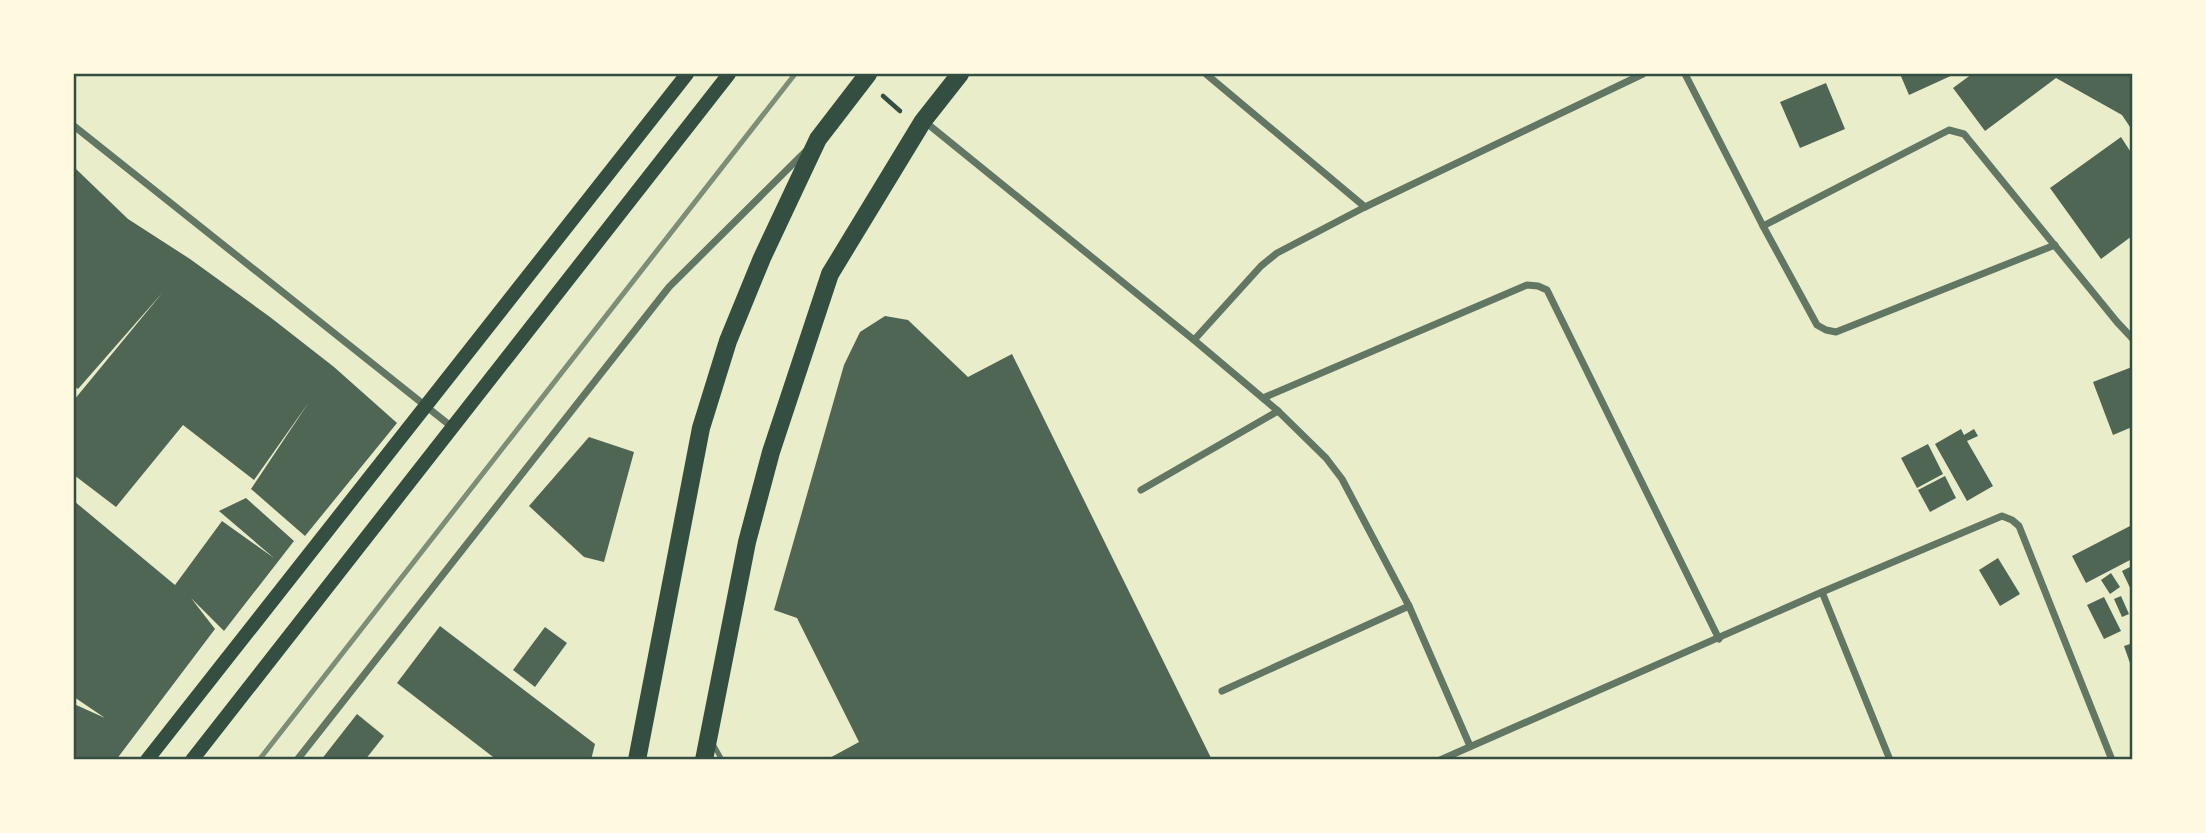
<svg xmlns="http://www.w3.org/2000/svg" width="2206" height="833" viewBox="0 0 2206 833" font-family="'Work Sans',sans-serif">
<rect width="100%" height="100%" fill="#e9edc9"/>
<g fill="#4f6655">
<path d="M 1900,74 L 1955,74 L 1909,95 Z"/>
<path d="M 1972,74 L 2132,74 L 2132,130 L 2122,115 L 2056,78 L 1985,131 L 1953,88 Z"/>
<path d="M 1826,83 L 1845,129 L 1800,148 L 1780,102 Z"/>
<path d="M 2121,137 L 2132,154 L 2132,236 L 2101,259 L 2050,188 Z"/>
<path d="M 76,169 L 128,219 L 190,259 L 270,317 L 334,367 L 397,423 L 305,536 L 251,489 L 309,402 L 254,480 L 183,425 L 116,507 L 74,475 L 74,400 L 163,292 L 78,389 L 74,386 L 74,173 Z"/>
<path d="M 885,316 L 908,320 L 968,377 L 1012,354 L 1212,760 L 826,760 L 859,742 L 797,618 L 774,610 L 844,365 L 860,332 Z"/>
<path d="M 2132,367 L 2132,427 L 2113,435 L 2093,382 Z"/>
<path d="M 1961,429 L 1964,435 L 1974,429 L 1978,436 L 1967,441 L 1993,486 L 1967,501 L 1935,444 Z"/>
<path d="M 589,437 L 634,452 L 604,562 L 584,557 L 529,506 Z"/>
<path d="M 1928,444 L 1943,474 L 1917,488 L 1901,458 Z"/>
<path d="M 1945,476 L 1956,498 L 1930,512 L 1918,490 Z"/>
<path d="M 246,498 L 294,541 L 224,631 L 191,598 L 215,629 L 116,760 L 74,760 L 74,704 L 105,718 L 74,697 L 74,501 L 175,585 L 222,521 L 274,558 L 219,511 Z"/>
<path d="M 2132,525 L 2132,559 L 2086,583 L 2072,556 Z"/>
<path d="M 1998,558 L 2020,594 L 2000,606 L 1979,570 Z"/>
<path d="M 2132,566 L 2132,592 L 2122,571 Z"/>
<path d="M 2111,573 L 2120,587 L 2110,594 L 2101,580 Z"/>
<path d="M 2121,596 L 2129,614 L 2122,617 L 2114,599 Z"/>
<path d="M 2104,597 L 2121,631 L 2104,639 L 2087,605 Z"/>
<path d="M 440,626 L 595,744 L 591,760 L 497,760 L 397,683 Z"/>
<path d="M 545,627 L 567,643 L 535,687 L 513,670 Z"/>
<path d="M 2130,644 L 2132,650 L 2132,669 L 2124,646 Z"/>
<path d="M 357,714 L 384,736 L 365,760 L 321,760 Z"/>
</g>
<g fill="none" stroke-linecap="round" stroke-linejoin="round">
<path stroke="#344e41" stroke-width="4.5" d="M 883,96 L 900,111"/>
<path stroke="#617663" stroke-width="5" d="M 713,744 L 722,760"/>
<g stroke="#617663" stroke-width="7">
<path d="M 1206,74 L 1365,207"/>
<path d="M 1685,74 L 1763,226 L 1817,325 L 1826,330 L 1836,332 L 2055,245"/>
<path d="M 924,121 L 1194,340 L 1278,411 L 1326,458 L 1342,479 L 1409,606 L 1470,746"/>
<path d="M 74,126 L 452,427"/>
<path d="M 1763,226 L 1949,130 L 1964,134 L 2117,322 L 2132,338"/>
<path d="M 1194,340 L 1261,266 L 1277,253 L 1365,207 L 1643,74"/>
<path d="M 1263,398 L 1527,285 L 1538,286 L 1547,290 L 1719,639"/>
<path d="M 1141,490 L 1278,411"/>
<path d="M 1822,592 L 1890,760"/>
<path d="M 1222,691 L 1409,606"/>
<path d="M 297,760 L 669,287 L 805,152"/>
<path d="M 1440,760 L 1822,592 L 2002,516 L 2012,520 L 2019,526 L 2112,760"/>
</g>
<g stroke="#344e41" stroke-width="14">
<path d="M 147,760 L 687,74"/>
<path d="M 192,760 L 729,74"/>
</g>
<g stroke="#344e41" stroke-width="18">
<path d="M 637,760 L 701,428 L 728,341 L 762,258 L 818,139 L 868,74"/>
<path d="M 704,760 L 747,542 L 771,452 L 830,274 L 923,121 L 960,74"/>
</g>
<path stroke="#7c8e77" stroke-width="5" d="M 259,760 L 795,74"/>
</g>
<rect width="2206" height="833" fill="none" stroke="#fefae0" stroke-width="150"/>
<rect x="75" y="75" width="2056" height="683" fill="none" stroke="#344e41" stroke-width="2.5"/>
</svg>
